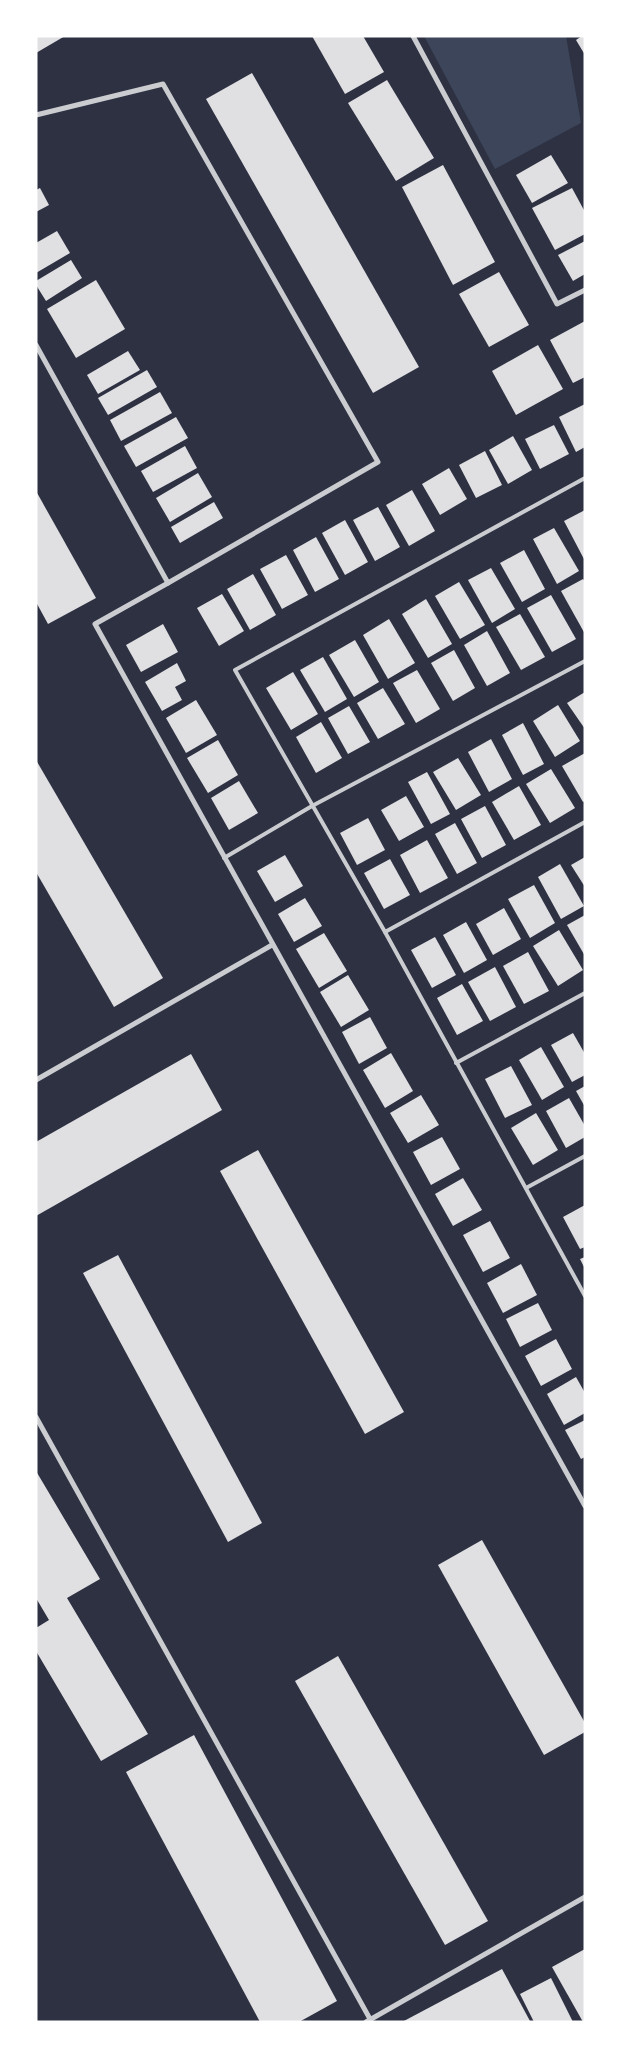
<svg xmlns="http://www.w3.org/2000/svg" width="621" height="2058" viewBox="0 0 621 2058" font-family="'Fira Sans',sans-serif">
<rect width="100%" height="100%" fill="#2d3142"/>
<path fill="#3c4559" d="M 424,36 L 566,36 L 581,123 L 495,169 Z"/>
<g fill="#e0e0e3">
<path d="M 36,36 L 65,36 L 36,53 Z"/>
<path d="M 312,36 L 363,36 L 384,72 L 345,94 Z"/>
<path d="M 582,36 L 585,36 L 585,55 L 576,40 Z"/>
<path d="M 252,73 L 419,367 L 373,393 L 206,99 Z"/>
<path d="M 387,80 L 434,158 L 396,181 L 348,103 Z"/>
<path d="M 551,155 L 568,183 L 532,203 L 516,175 Z"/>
<path d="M 443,165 L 495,262 L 453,285 L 402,187 Z"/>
<path d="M 40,188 L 49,205 L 36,212 L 36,190 Z"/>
<path d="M 572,188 L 585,212 L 585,234 L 555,250 L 532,208 Z"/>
<path d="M 57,231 L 70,253 L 36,273 L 36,243 Z"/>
<path d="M 585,241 L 585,274 L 573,281 L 558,255 Z"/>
<path d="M 71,260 L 82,278 L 46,301 L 36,285 L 36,281 Z"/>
<path d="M 499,272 L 529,325 L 489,347 L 459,294 Z"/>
<path d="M 96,280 L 125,329 L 76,358 L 47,309 Z"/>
<path d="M 585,321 L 585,377 L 573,383 L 550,340 Z"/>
<path d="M 538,345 L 563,389 L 516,415 L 492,371 Z"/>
<path d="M 128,351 L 140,370 L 98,394 L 87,375 Z"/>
<path d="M 147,370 L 157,387 L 108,415 L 98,398 Z"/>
<path d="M 160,392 L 172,413 L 121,441 L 110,420 Z"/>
<path d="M 585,404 L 585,447 L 576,452 L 559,417 Z"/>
<path d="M 176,417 L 188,438 L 136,467 L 124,446 Z"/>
<path d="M 554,425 L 569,454 L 540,469 L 525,439 Z"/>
<path d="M 513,436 L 532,470 L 508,484 L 489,450 Z"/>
<path d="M 185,446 L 197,468 L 153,492 L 141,471 Z"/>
<path d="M 485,451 L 502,485 L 476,498 L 459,465 Z"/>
<path d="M 449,468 L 467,499 L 440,515 L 422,484 Z"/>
<path d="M 198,473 L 212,497 L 170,522 L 156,498 Z"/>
<path d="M 412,490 L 435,531 L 409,546 L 386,505 Z"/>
<path d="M 36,491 L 96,598 L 48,624 L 36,602 Z"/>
<path d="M 214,502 L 223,518 L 180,543 L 171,527 Z"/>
<path d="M 378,507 L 400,547 L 375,561 L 353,520 Z"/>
<path d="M 585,510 L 585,561 L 564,521 Z"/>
<path d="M 345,520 L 368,562 L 345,575 L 322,533 Z"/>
<path d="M 554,528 L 579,571 L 557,584 L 533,539 Z"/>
<path d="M 316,537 L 339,579 L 315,592 L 293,550 Z"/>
<path d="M 524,550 L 545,589 L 522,602 L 500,563 Z"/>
<path d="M 286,555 L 308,595 L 282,609 L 260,569 Z"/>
<path d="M 491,568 L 515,609 L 492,623 L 468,580 Z"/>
<path d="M 253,574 L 276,615 L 250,630 L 227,589 Z"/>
<path d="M 583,579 L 585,582 L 585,634 L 561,591 Z"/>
<path d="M 459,582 L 485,625 L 460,639 L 435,596 Z"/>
<path d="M 222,594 L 244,631 L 219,646 L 197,608 Z"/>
<path d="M 551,595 L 576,639 L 552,652 L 527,608 Z"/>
<path d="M 426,599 L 452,644 L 428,658 L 402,614 Z"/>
<path d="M 520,614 L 545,657 L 521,670 L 496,627 Z"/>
<path d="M 389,619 L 415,663 L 388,679 L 363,635 Z"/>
<path d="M 163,624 L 178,652 L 141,672 L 126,645 Z"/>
<path d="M 487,631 L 510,673 L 487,686 L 464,645 Z"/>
<path d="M 355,640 L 379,682 L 354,697 L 329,655 Z"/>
<path d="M 454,650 L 475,688 L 453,701 L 431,663 Z"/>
<path d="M 323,657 L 347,699 L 325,712 L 300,670 Z"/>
<path d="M 177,663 L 186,681 L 175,687 L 182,700 L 162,711 L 145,682 Z"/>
<path d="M 417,670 L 440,709 L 416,723 L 393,683 Z"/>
<path d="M 293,672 L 318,714 L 291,730 L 266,688 Z"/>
<path d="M 383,688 L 405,724 L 378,739 L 357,703 Z"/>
<path d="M 585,692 L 585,729 L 567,703 Z"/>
<path d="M 196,700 L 217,735 L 186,753 L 166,718 Z"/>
<path d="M 558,705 L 580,741 L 555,757 L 533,721 Z"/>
<path d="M 349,706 L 370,742 L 348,754 L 328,718 Z"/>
<path d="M 321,722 L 342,758 L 316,773 L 296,737 Z"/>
<path d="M 523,723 L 544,764 L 523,775 L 502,735 Z"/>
<path d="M 491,739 L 512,779 L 489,792 L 468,752 Z"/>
<path d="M 218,740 L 238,775 L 208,793 L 187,758 Z"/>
<path d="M 585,753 L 585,801 L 583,802 L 562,766 Z"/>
<path d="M 458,758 L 481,795 L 456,810 L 433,772 Z"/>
<path d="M 36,760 L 163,978 L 114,1007 L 36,872 Z"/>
<path d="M 551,769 L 575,808 L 550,823 L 526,784 Z"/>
<path d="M 427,772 L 450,814 L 431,824 L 408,782 Z"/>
<path d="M 239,781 L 258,813 L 229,830 L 211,798 Z"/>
<path d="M 519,786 L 541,825 L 514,840 L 492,802 Z"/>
<path d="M 406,796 L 424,827 L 399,841 L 381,810 Z"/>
<path d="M 485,806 L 506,845 L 482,858 L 461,819 Z"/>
<path d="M 368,818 L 385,850 L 357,865 L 340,833 Z"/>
<path d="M 455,823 L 477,863 L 457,874 L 435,834 Z"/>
<path d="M 427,840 L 448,878 L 420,893 L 400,855 Z"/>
<path d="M 285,855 L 303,886 L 275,902 L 257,871 Z"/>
<path d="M 585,857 L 585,887 L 571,865 Z"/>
<path d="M 390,859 L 410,895 L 384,909 L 364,873 Z"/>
<path d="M 560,864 L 584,906 L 561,919 L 538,877 Z"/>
<path d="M 534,885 L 555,923 L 530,938 L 508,899 Z"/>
<path d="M 305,898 L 322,926 L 294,942 L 278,914 Z"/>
<path d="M 504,908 L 521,939 L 493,955 L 476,924 Z"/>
<path d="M 585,915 L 585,956 L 567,925 Z"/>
<path d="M 466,922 L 487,960 L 464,973 L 443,935 Z"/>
<path d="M 559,930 L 583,970 L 558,986 L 533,946 Z"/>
<path d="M 324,933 L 347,971 L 319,988 L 296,949 Z"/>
<path d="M 435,937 L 456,975 L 432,988 L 411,950 Z"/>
<path d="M 528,952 L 549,991 L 524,1004 L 503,966 Z"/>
<path d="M 495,967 L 516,1007 L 490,1021 L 468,982 Z"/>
<path d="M 348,975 L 369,1010 L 341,1027 L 320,992 Z"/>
<path d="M 462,984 L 483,1021 L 457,1035 L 437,998 Z"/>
<path d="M 370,1017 L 387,1048 L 359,1064 L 342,1032 Z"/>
<path d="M 573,1033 L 585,1054 L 585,1075 L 572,1082 L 551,1045 Z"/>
<path d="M 541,1047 L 564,1087 L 542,1100 L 519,1060 Z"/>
<path d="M 391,1053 L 413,1091 L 385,1108 L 363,1070 Z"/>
<path d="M 191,1054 L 222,1110 L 36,1216 L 36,1142 Z"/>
<path d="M 511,1066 L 532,1105 L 505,1118 L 485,1079 Z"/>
<path d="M 585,1086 L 585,1107 L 576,1091 Z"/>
<path d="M 421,1095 L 439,1125 L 408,1143 L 390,1113 Z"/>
<path d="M 569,1098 L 585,1126 L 585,1137 L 566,1148 L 546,1111 Z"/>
<path d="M 536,1113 L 558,1150 L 533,1165 L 511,1128 Z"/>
<path d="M 442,1137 L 460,1169 L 431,1185 L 413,1152 Z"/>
<path d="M 258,1150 L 404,1412 L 365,1434 L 220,1171 Z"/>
<path d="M 463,1178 L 482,1210 L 453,1226 L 435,1194 Z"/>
<path d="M 585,1205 L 585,1247 L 580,1249 L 563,1217 Z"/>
<path d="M 490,1221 L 510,1258 L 483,1272 L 463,1235 Z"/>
<path d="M 118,1255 L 262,1523 L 228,1542 L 83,1273 Z"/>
<path d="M 585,1257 L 585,1269 L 580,1259 Z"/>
<path d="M 521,1264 L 537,1295 L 503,1313 L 487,1283 Z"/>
<path d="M 538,1303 L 552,1330 L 520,1347 L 506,1319 Z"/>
<path d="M 556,1339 L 572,1369 L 541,1386 L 525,1356 Z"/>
<path d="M 576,1377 L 585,1393 L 585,1413 L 564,1425 L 547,1394 Z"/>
<path d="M 585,1420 L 585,1457 L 581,1459 L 565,1430 Z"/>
<path d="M 36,1471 L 100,1579 L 67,1598 L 148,1734 L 101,1761 L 36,1651 L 36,1628 L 49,1620 L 36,1598 Z"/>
<path d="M 482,1540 L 585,1723 L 585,1732 L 544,1755 L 438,1565 Z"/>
<path d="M 338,1656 L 488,1921 L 445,1945 L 295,1681 Z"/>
<path d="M 194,1735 L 337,2001 L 299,2022 L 260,2022 L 126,1772 Z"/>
<path d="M 585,1949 L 585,2022 L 583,2022 L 552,1967 Z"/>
<path d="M 502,1969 L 530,2021 L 528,2022 L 402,2022 Z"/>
<path d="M 551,1978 L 573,2022 L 534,2022 L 520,1994 Z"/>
</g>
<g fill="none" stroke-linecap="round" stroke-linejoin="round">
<g stroke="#caccd0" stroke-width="4">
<path d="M 585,478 L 235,670 L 385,932 L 585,1296"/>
<path d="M 224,858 L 312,806 L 585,661"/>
<path d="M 385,932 L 585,822"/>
<path d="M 456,1063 L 585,993"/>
<path d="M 526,1188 L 585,1156"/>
</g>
<g stroke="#caccd0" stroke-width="5">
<path d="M 413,36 L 557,304 L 585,290"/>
<path d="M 36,115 L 163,84 L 378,462 L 168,583"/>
<path d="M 36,345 L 168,583 L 95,624 L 585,1506"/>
<path d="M 36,1080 L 272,945"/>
<path d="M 36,1417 L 370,2019"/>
<path d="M 366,2022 L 585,1897"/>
</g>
</g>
<rect width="621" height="2058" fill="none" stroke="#ffffff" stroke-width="75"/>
</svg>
